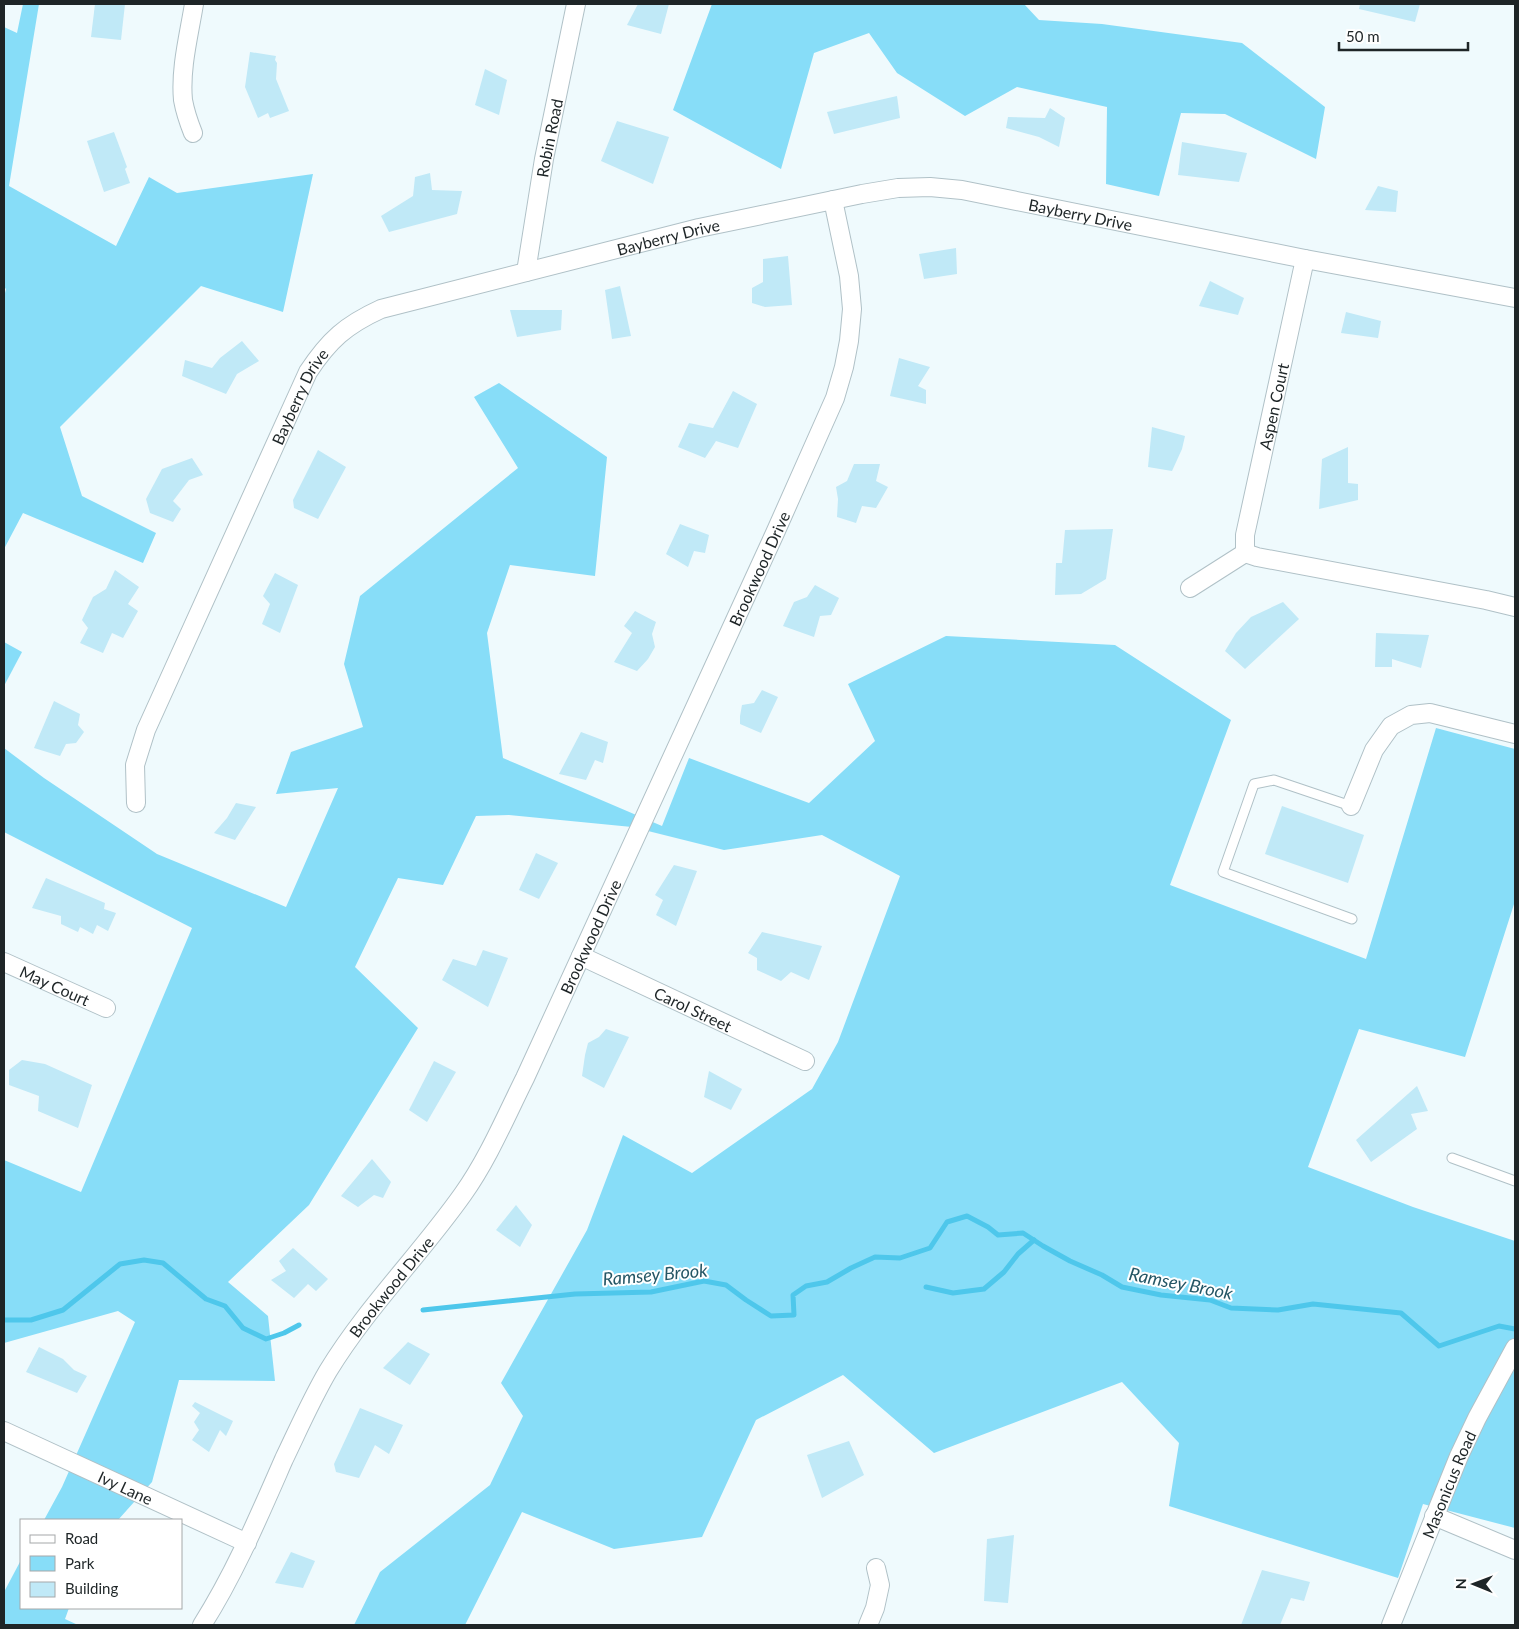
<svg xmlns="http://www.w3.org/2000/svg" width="1519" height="1629" viewBox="0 0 1519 1629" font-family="Lato,sans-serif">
<rect width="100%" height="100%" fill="#effafd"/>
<g fill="#87ddf8">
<path d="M 23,4 L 39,4 L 9,186 L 116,246 L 149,177 L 177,193 L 313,174 L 283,312 L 201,286 L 60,427 L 82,496 L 156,533 L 143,563 L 23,513 L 4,549 L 4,297 L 6,289 L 4,287 L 4,27 L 17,33 Z"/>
<path d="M 712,4 L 1024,4 L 1039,20 L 1102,24 L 1242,43 L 1325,107 L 1316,159 L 1225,114 L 1181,113 L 1159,196 L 1106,184 L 1107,107 L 1017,87 L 965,116 L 897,73 L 869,33 L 814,53 L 781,169 L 673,110 Z"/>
<path d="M 499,383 L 607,457 L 595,576 L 510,565 L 487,633 L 503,758 L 662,826 L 689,758 L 809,803 L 875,741 L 848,684 L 946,636 L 1115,645 L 1231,720 L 1170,885 L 1366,959 L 1436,728 L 1515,749 L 1515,901 L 1465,1057 L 1359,1029 L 1308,1167 L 1413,1207 L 1515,1241 L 1515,1528 L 1423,1504 L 1398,1578 L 1169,1506 L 1179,1443 L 1122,1382 L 934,1453 L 843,1375 L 756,1420 L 702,1537 L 614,1549 L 522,1512 L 465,1625 L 354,1625 L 380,1572 L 490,1485 L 523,1416 L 501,1383 L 587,1230 L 623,1135 L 692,1173 L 812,1089 L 838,1042 L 900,876 L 822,835 L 724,850 L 632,827 L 509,815 L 476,816 L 443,885 L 398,878 L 355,967 L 418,1028 L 309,1205 L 228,1282 L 268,1316 L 275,1381 L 179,1380 L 152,1482 L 118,1520 L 44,1520 L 62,1487 L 135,1322 L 118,1311 L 4,1343 L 4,1160 L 81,1192 L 192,928 L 4,832 L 4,748 L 44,778 L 157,854 L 286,907 L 338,788 L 276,794 L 291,752 L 363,727 L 344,664 L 360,596 L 518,468 L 474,397 Z"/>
<path d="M 4,642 L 22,652 L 4,686 Z"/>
<path d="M 21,1560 L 21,1608 L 69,1608 L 65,1619 L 78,1625 L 4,1625 L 4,1592 Z"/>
</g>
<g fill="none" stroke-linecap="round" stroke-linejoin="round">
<g stroke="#4ec7eb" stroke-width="5">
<path d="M 926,1287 L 953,1293 L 984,1289 L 1004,1272 L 1018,1254 L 1034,1240"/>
<path d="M 423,1310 L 575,1294 L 651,1292 L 704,1281 L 726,1285 L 746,1300 L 771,1316 L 794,1315 L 793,1295 L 806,1286 L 827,1282 L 851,1268 L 875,1257 L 900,1258 L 930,1248 L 947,1222 L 967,1216 L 988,1227 L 998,1235 L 1023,1233 L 1043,1246 L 1070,1261 L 1102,1275 L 1122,1287 L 1161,1295 L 1210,1300 L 1231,1308 L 1278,1310 L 1313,1304 L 1401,1313 L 1439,1346 L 1499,1326 L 1515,1329"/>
<path d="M 4,1320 L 31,1320 L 63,1310 L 120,1264 L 144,1260 L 163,1263 L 206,1299 L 225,1306 L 243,1328 L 266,1339 L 284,1333 L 299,1325"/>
</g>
</g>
<g fill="#c0e9f7">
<path d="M 95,4 L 125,4 L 121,40 L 91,37 Z"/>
<path d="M 638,4 L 669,4 L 661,34 L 627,25 Z"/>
<path d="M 1360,4 L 1420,4 L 1415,22 L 1359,9 Z"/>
<path d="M 250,52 L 276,56 L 275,60 L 277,63 L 276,79 L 289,111 L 270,118 L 268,113 L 258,118 L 245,87 Z"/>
<path d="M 485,69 L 507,80 L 499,115 L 475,105 Z"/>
<path d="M 897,96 L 900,118 L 834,134 L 827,112 Z"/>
<path d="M 1050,108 L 1065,118 L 1059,147 L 1039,137 L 1006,128 L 1008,117 L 1045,118 Z"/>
<path d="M 617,121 L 669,137 L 653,184 L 601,161 Z"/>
<path d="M 114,132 L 127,167 L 125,169 L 130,183 L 104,192 L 87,141 Z"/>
<path d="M 1182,142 L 1247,153 L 1239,182 L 1178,175 Z"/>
<path d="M 430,173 L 432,190 L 462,191 L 457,214 L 389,232 L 381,216 L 413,196 L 415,177 Z"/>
<path d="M 1378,186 L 1398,191 L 1396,212 L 1365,210 Z"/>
<path d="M 956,248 L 957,274 L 924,279 L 919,254 Z"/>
<path d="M 788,256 L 792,305 L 765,307 L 752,303 L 752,288 L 763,282 L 763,259 Z"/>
<path d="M 1210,281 L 1244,298 L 1238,315 L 1199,306 Z"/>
<path d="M 620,286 L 631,336 L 612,339 L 605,290 Z"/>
<path d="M 510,310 L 562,310 L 561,330 L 517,337 Z"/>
<path d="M 1346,312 L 1381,321 L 1378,338 L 1341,333 Z"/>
<path d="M 242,341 L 259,361 L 237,374 L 226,394 L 182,376 L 185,360 L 212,368 L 220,358 Z"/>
<path d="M 899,358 L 930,367 L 918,386 L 926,390 L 926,404 L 890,396 Z"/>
<path d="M 733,391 L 757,404 L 738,448 L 716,441 L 705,458 L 678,447 L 689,423 L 713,428 Z"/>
<path d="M 1152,427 L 1185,436 L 1182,449 L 1172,471 L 1148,467 Z"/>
<path d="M 1348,447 L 1348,483 L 1358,484 L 1358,500 L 1319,509 L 1322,459 Z"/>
<path d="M 318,450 L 346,467 L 318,519 L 294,508 L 293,500 Z"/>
<path d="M 192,458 L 203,475 L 189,480 L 173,501 L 181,509 L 173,522 L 150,513 L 146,499 L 162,469 Z"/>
<path d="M 854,464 L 880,464 L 876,481 L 888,487 L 876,508 L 862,506 L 856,523 L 837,517 L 838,499 L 836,487 L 847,481 Z"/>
<path d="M 680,524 L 709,535 L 705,553 L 694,551 L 688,567 L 666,554 Z"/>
<path d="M 1113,529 L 1106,579 L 1081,594 L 1055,595 L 1056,563 L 1062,563 L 1065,530 Z"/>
<path d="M 115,570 L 139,587 L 128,604 L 138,611 L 123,638 L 112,633 L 103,653 L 80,643 L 88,628 L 82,620 L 93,597 L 106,589 Z"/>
<path d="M 275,573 L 298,585 L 280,633 L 262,624 L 270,604 L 263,596 Z"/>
<path d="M 815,585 L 839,598 L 831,615 L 820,616 L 814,637 L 783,626 L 794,602 L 807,597 Z"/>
<path d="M 1283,602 L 1299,619 L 1245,669 L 1225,651 L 1236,633 L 1251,617 Z"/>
<path d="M 635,611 L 656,622 L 652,634 L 655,647 L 648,659 L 637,671 L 614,662 L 632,633 L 624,626 Z"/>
<path d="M 1376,633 L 1429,635 L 1421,668 L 1392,659 L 1392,667 L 1375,667 Z"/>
<path d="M 762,690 L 778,697 L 761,733 L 740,724 L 740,716 L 742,705 L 754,703 Z"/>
<path d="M 54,701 L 80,714 L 78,725 L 84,732 L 76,743 L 66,744 L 60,756 L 34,748 Z"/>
<path d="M 581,732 L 608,742 L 603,763 L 595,760 L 586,780 L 559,774 Z"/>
<path d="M 236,803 L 256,807 L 235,840 L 214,833 L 227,818 Z"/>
<path d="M 1282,806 L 1364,835 L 1348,883 L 1265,854 Z"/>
<path d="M 536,853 L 558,863 L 539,899 L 519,890 Z"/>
<path d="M 674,865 L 697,871 L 676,926 L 656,915 L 663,900 L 655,895 Z"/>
<path d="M 46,878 L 105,903 L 104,909 L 116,913 L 108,931 L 97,925 L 93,934 L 80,927 L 78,932 L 61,924 L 61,916 L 32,908 Z"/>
<path d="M 762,932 L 822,946 L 809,980 L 791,972 L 781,981 L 757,970 L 757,958 L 748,953 Z"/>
<path d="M 483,950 L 508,958 L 488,1007 L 442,980 L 453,959 L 476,966 Z"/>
<path d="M 606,1029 L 629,1037 L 604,1088 L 582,1076 L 585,1055 L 588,1043 L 599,1037 Z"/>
<path d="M 22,1060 L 45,1064 L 92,1085 L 78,1128 L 38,1111 L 39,1096 L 9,1085 L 9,1070 Z"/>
<path d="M 434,1061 L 456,1072 L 427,1122 L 409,1110 Z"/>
<path d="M 709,1071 L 742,1089 L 731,1110 L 704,1097 Z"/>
<path d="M 1417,1086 L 1428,1111 L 1411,1114 L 1417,1129 L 1371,1162 L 1356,1140 Z"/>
<path d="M 372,1159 L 391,1182 L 383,1198 L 374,1195 L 358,1207 L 341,1196 Z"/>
<path d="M 516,1205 L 532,1225 L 520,1247 L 496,1230 Z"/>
<path d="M 293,1248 L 328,1279 L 316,1291 L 308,1284 L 294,1298 L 271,1280 L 286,1271 L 279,1261 Z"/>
<path d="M 408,1342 L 430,1354 L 410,1385 L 383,1368 Z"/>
<path d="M 39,1347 L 63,1359 L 74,1370 L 87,1376 L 77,1393 L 26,1372 Z"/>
<path d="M 195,1402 L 233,1421 L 226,1436 L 220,1430 L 209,1452 L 192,1440 L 199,1430 L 194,1422 L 200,1413 L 192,1406 Z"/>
<path d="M 360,1408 L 403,1425 L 389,1454 L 375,1445 L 359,1478 L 336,1472 L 334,1464 Z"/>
<path d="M 849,1441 L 864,1475 L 822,1498 L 807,1455 Z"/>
<path d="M 1014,1535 L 1008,1603 L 984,1601 L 987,1539 Z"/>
<path d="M 291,1552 L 315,1561 L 303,1588 L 275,1583 Z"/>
<path d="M 1262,1570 L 1310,1582 L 1304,1601 L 1291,1598 L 1280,1625 L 1241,1625 Z"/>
</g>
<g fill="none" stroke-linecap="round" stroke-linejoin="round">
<g stroke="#b0c1c7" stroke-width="11">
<g id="lane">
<path d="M 1351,806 L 1274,780 L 1254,784 L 1223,872 L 1352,919"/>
<path d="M 1452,1158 L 1515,1181"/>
</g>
</g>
<g stroke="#b0c1c7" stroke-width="20">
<g id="street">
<path d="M 193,133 C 189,123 185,111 183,100 C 180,69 189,35 194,4"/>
<path id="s1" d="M 526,272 L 544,159 L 576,4"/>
<path d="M 1245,553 L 1257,557 L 1486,600 L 1515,607"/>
<path id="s2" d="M 1190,588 L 1245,553 L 1245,535 L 1305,259"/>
<path id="s3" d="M 136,803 L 135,765 L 146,730 L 308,372 C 329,340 346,325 381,309 L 699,228 L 862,194 L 898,188 L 930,187 L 962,190 L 1305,259 L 1515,298"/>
<path d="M 1351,806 L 1374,750 L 1391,726 L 1411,715 L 1430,713 L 1515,734"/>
<path id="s4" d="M 581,956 L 805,1061"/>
<path id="s5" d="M 4,962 L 106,1008"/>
<path id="s6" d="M 4,1431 L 247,1543"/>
<path d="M 1434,1516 L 1515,1550"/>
<path id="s7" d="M 202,1625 C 235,1573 259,1516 284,1459 C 298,1430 311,1400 328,1371 C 367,1307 420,1255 463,1194 C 488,1159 506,1116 525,1078 L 775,533 L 835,398 L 844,367 L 849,341 L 852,309 L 849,276 L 833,200"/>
<path d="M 868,1625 L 875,1608 L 880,1585 L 876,1568"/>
<path id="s8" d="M 1391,1625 L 1459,1456 L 1477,1418 L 1515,1348"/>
</g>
</g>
<use href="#lane" stroke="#fff" stroke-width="9"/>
<use href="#street" stroke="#fff" stroke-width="18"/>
</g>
<g text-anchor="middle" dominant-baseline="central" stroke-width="4" stroke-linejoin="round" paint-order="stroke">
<g font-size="16" fill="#1e2527" stroke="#fff">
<text stroke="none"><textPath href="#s1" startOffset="136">Robin Road</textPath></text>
<text stroke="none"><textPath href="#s3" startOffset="1282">Bayberry Drive</textPath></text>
<text stroke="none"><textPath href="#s3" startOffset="862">Bayberry Drive</textPath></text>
<text stroke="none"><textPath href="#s3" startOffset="442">Bayberry Drive</textPath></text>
<text stroke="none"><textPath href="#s2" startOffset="215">Aspen Court</textPath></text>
<text stroke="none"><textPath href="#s7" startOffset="1199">Brookwood Drive</textPath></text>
<text stroke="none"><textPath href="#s7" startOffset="794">Brookwood Drive</textPath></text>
<text stroke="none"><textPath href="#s5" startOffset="56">May Court</textPath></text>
<text stroke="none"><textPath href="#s4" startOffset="124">Carol Street</textPath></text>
<text stroke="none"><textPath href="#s7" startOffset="389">Brookwood Drive</textPath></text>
<text stroke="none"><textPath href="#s8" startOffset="152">Masonicus Road</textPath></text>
<text stroke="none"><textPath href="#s6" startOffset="134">Ivy Lane</textPath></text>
</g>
<g font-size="18" font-style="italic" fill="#245665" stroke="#fff">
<text transform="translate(655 1274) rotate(-5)">Ramsey Brook</text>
<text transform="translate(1181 1283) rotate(11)">Ramsey Brook</text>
</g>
</g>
<rect width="1519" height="1629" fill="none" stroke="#1e2527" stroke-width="10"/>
<rect x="20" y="1519" width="162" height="90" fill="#ffffff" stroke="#a5a8a9"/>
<rect x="30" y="1535" width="25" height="8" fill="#ffffff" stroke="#a5a8a9"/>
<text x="65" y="1544" font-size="15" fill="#1e2527">Road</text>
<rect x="30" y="1556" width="25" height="15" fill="#87ddf8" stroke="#a5a8a9"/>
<text x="65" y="1569" font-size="15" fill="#1e2527">Park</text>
<rect x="30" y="1582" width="25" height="15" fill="#c0e9f7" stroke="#a5a8a9"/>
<text x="65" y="1594" font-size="15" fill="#1e2527">Building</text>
<g transform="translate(1474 1584) rotate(271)" stroke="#ffffff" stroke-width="4" paint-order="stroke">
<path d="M0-4L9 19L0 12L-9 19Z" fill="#1e2527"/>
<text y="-8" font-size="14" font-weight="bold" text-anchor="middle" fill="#1e2527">N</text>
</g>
<path d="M1339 42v8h129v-8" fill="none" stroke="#1e2527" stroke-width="2.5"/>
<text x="1346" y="42" font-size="15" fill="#1e2527" stroke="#ffffff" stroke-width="4" paint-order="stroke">50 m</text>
</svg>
